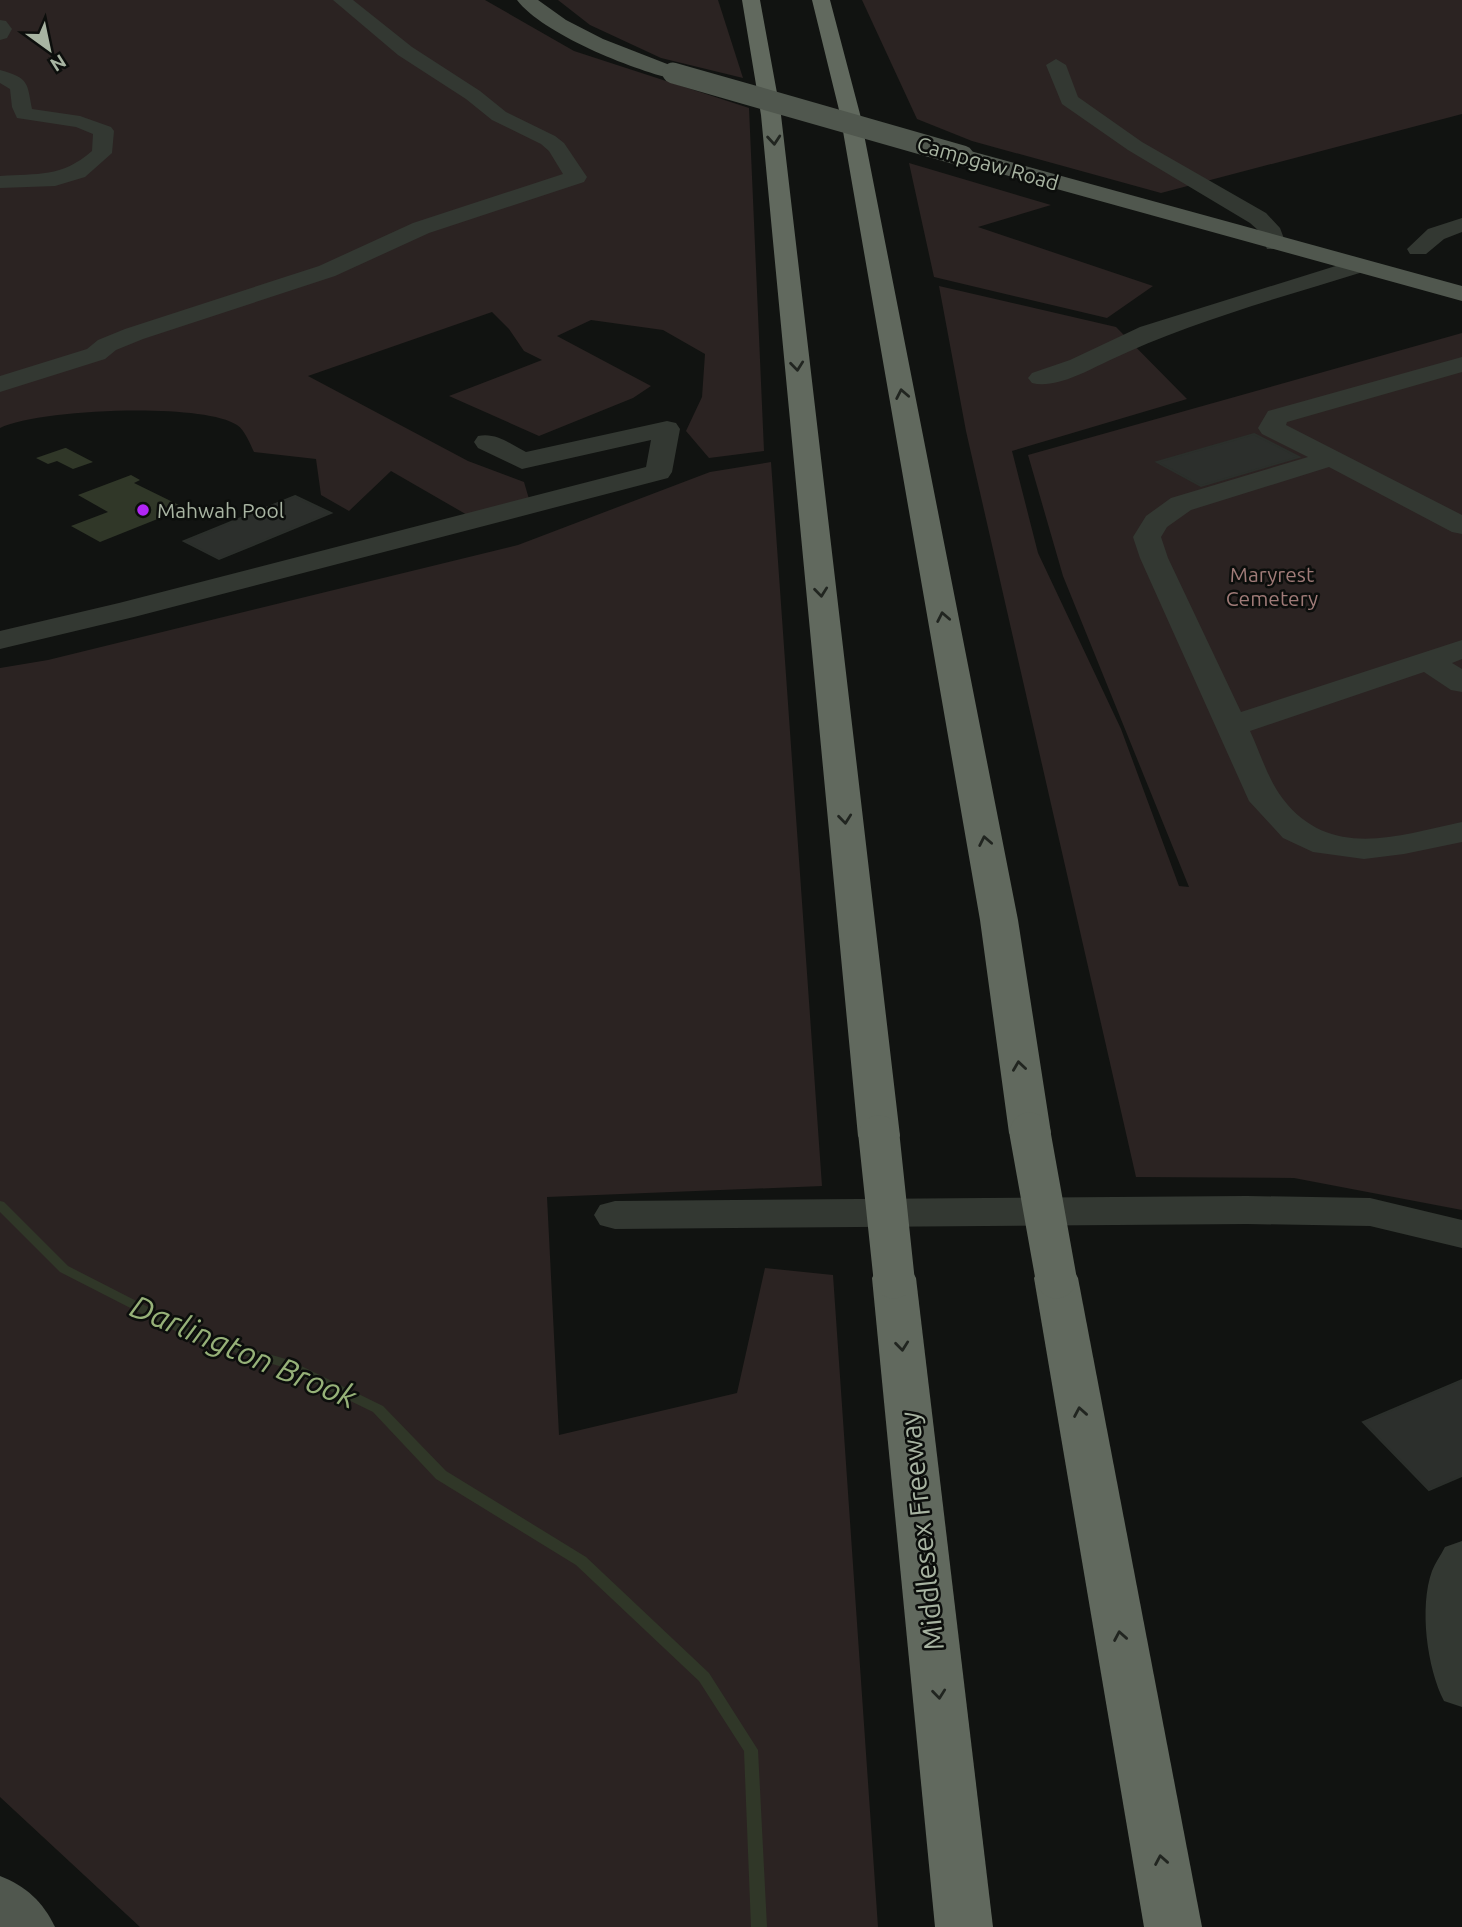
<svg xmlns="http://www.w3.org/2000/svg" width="1462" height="1927" viewBox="0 0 1462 1927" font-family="Ubuntu,sans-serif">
<rect width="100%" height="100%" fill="#111311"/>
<g fill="#2b2322">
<path d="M 0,0 L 485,0 L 574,51 L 749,108 L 764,451 L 709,458 L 686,431 L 702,397 L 705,354 L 663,330 L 591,320 L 557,336 L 651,386 L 633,398 L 539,436 L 449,396 L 542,360 L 524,351 L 509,329 L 492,312 L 308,376 L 468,461 L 524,482 L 529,499 L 469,516 L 391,471 L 349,511 L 321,495 L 316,459 L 254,452 C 250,444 245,430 237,425 C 202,402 38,409 0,428 Z"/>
<path d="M 558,0 L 718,0 L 743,78 L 661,58 L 590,25 Z"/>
<path d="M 862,0 L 1462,0 L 1462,114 L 1161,193 L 972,141 L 917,119 Z"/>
<path d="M 909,163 L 1051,205 L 978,227 L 1153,286 L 1107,318 L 934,277 Z"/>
<path d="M 939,286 L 1116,327 L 1187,399 L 1012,451 L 1038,553 L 1121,729 L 1179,886 L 1189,887 L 1063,576 L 1028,455 L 1462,333 L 1462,1210 L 1294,1178 L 1136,1177 L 966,431 Z"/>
<path d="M 771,462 L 822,1186 L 547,1197 L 559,1435 L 737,1393 L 765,1268 L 833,1275 L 878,1927 L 140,1927 L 0,1797 L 0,668 L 48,660 L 518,545 L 710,472 Z"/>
</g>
<g fill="#303728">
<path d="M 65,448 L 66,448 L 93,462 L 73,469 L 57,461 L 48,464 L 36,458 Z"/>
<path d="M 131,475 L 140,480 L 134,483 L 185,508 L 100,542 L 71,526 L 108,512 L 78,495 Z"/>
</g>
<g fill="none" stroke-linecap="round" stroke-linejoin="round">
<path fill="#303728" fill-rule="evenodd" d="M 0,1201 L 4,1202 L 68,1266 L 201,1334 L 289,1360 L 383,1406 L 446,1471 L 586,1557 L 709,1673 L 758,1750 L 767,1927 L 751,1927 L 744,1751 L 699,1681 L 576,1565 L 436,1479 L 373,1412 L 279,1366 L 193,1340 L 60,1272 L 0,1212 Z"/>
</g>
<g fill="#2c2f2c" stroke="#2b2f2b" stroke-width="2">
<path d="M 1254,434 L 1299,457 L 1201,486 L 1157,462 Z"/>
<path d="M 295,496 L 331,513 L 219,559 L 184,541 Z"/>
<path d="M 1462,1380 L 1462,1476 L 1429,1490 L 1363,1422 Z"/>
</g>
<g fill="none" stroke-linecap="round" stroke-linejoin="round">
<g fill="#333832" fill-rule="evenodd">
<path d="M 333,0 L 353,0 L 412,47 L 480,91 L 506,112 L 555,136 L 564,143 L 587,177 L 584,182 L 429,233 L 335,276 L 143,339 L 116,350 L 105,359 L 0,392 L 0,376 L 87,349 L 98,340 L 125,329 L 319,266 L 413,223 L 563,174 L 549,151 L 541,144 L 492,120 L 466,99 L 398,55 Z"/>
<path d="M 0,20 L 6,21 L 12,29 L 7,38 L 0,40 Z"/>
<path d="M 1056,59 L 1066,65 L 1078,97 L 1142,142 L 1266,213 L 1280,228 L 1286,244 L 1283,249 L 1267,249 L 1259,231 L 1250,223 L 1128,150 L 1062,104 L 1046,65 Z"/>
<path d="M 0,70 C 30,78 27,84 32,109 L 80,116 L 111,127 L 114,131 L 112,153 L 85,177 L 55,186 L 0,188 L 0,176 C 38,173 61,178 92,151 L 93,134 L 76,127 L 17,118 L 12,107 L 10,89 L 0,83 Z"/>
<path d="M 1462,218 L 1462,232 L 1444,239 L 1426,254 L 1410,254 L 1407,249 L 1428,229 Z"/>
<path d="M 1358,259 L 1366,261 L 1369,266 L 1366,271 C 1279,298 1190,322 1108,361 C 1087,371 1055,389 1032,383 L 1028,378 L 1032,373 L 1070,360 L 1140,327 Z"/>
<path d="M 1462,357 L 1462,372 L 1287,422 L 1286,425 L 1462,515 L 1462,534 L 1452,532 L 1329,467 L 1191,510 L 1167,527 L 1161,537 L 1168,558 L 1241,712 L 1462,640 L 1462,659 L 1452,663 L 1462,669 L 1462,692 L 1451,690 L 1424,672 L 1250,731 C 1260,752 1268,780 1283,799 C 1330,860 1397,836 1462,822 L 1462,842 L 1404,854 L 1364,859 L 1313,852 L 1283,838 L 1249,801 L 1140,558 L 1133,537 L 1146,516 L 1171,498 L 1308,457 L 1262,434 L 1258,428 L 1268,411 Z"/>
<path d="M 667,421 L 676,423 L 680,429 L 672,472 L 668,478 L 134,617 L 0,649 L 0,631 L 119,603 L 646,467 L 651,440 L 522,469 L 478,448 L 474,442 L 478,436 C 496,432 510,444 526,452 Z"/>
<path d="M 1247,1196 L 1370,1198 L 1462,1220 L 1462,1248 L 1370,1226 L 1247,1224 L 615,1229 L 600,1225 L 594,1215 L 600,1205 L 615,1201 Z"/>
<path d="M 1462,1541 L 1462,1707 L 1444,1701 C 1427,1668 1419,1607 1432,1571 C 1435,1563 1441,1555 1445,1547 Z"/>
</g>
<g fill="#50574e" fill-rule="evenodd">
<path d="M 517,0 L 538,0 L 566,20 L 603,39 L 680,69 L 683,73 L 680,77 L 673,79 C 631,69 543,34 517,0 Z"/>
<path d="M 963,149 L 1462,286 L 1462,301 L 955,161 L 952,156 L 955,151 Z"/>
<path d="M 0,1876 C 26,1886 43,1902 55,1927 L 0,1927 Z"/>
</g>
<g fill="#61695e" fill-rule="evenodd">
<path d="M 742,0 L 760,0 L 781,115 L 900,1136 L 894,1146 L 879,1150 L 864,1146 L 858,1136 L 761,115 Z"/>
<path d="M 812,0 L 830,0 L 860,114 L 1018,920 L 1051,1133 L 1045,1143 L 1030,1146 L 1015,1143 L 1009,1133 L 980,920 L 840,114 Z"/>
<path d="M 894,1263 L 910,1267 L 916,1278 L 993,1927 L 935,1927 L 872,1278 L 878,1267 Z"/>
<path d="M 1056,1263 L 1072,1267 L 1078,1278 L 1202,1927 L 1144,1927 L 1034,1278 L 1040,1267 Z"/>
</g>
<path stroke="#50574e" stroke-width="21" d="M 673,73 L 963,156"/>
<g stroke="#61695e" stroke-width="41">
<path d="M 1030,1133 L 1056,1278"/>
<path d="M 879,1136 L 894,1278"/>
</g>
</g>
<defs><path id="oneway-chevron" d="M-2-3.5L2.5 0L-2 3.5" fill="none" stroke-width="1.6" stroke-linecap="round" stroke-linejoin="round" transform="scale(1.75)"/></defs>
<g stroke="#212520">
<use href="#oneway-chevron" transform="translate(774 140) rotate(85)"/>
<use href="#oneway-chevron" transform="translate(797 366) rotate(84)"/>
<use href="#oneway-chevron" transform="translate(902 394) rotate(-101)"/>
<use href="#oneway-chevron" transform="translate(821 592) rotate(84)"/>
<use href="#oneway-chevron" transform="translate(943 617) rotate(-101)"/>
<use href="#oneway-chevron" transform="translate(845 819) rotate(84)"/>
<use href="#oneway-chevron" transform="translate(985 841) rotate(-101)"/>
<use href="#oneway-chevron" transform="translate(1019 1066) rotate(-98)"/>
<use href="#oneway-chevron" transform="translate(902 1346) rotate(84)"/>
<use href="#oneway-chevron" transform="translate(1080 1412) rotate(-100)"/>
<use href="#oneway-chevron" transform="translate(1120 1636) rotate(-100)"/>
<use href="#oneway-chevron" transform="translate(939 1694) rotate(84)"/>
<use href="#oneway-chevron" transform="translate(1161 1860) rotate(-100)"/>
</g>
<circle fill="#b226f7" stroke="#0c0e0c" stroke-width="2.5" cx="143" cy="510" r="7"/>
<g text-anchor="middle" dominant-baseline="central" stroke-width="5" stroke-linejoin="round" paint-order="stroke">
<g font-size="21" fill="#a8b4a2" stroke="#0c0e0c">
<text transform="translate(988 163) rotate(16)">Campgaw Road</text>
</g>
<g font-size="21" fill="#a8b4a2" stroke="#0c0e0c" text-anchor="start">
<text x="157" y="510">Mahwah Pool</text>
</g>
<g font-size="21" fill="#a07b78" stroke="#0c0e0c">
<text x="1272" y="574">Maryrest<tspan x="1272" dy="24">Cemetery</tspan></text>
</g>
<g font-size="28" fill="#a8b4a2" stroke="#0c0e0c">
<text transform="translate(921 1531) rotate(-96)">Middlesex Freeway</text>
</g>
<g font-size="32" font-style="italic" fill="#96b178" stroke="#0c0e0c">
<text transform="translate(244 1351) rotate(23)">Darlington Brook</text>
</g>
</g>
<g transform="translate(49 49) rotate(147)" stroke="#0c0e0c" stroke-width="5" paint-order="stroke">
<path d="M0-5L12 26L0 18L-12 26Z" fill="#a8b4a2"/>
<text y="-10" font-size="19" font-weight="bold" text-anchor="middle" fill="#a8b4a2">N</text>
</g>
</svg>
